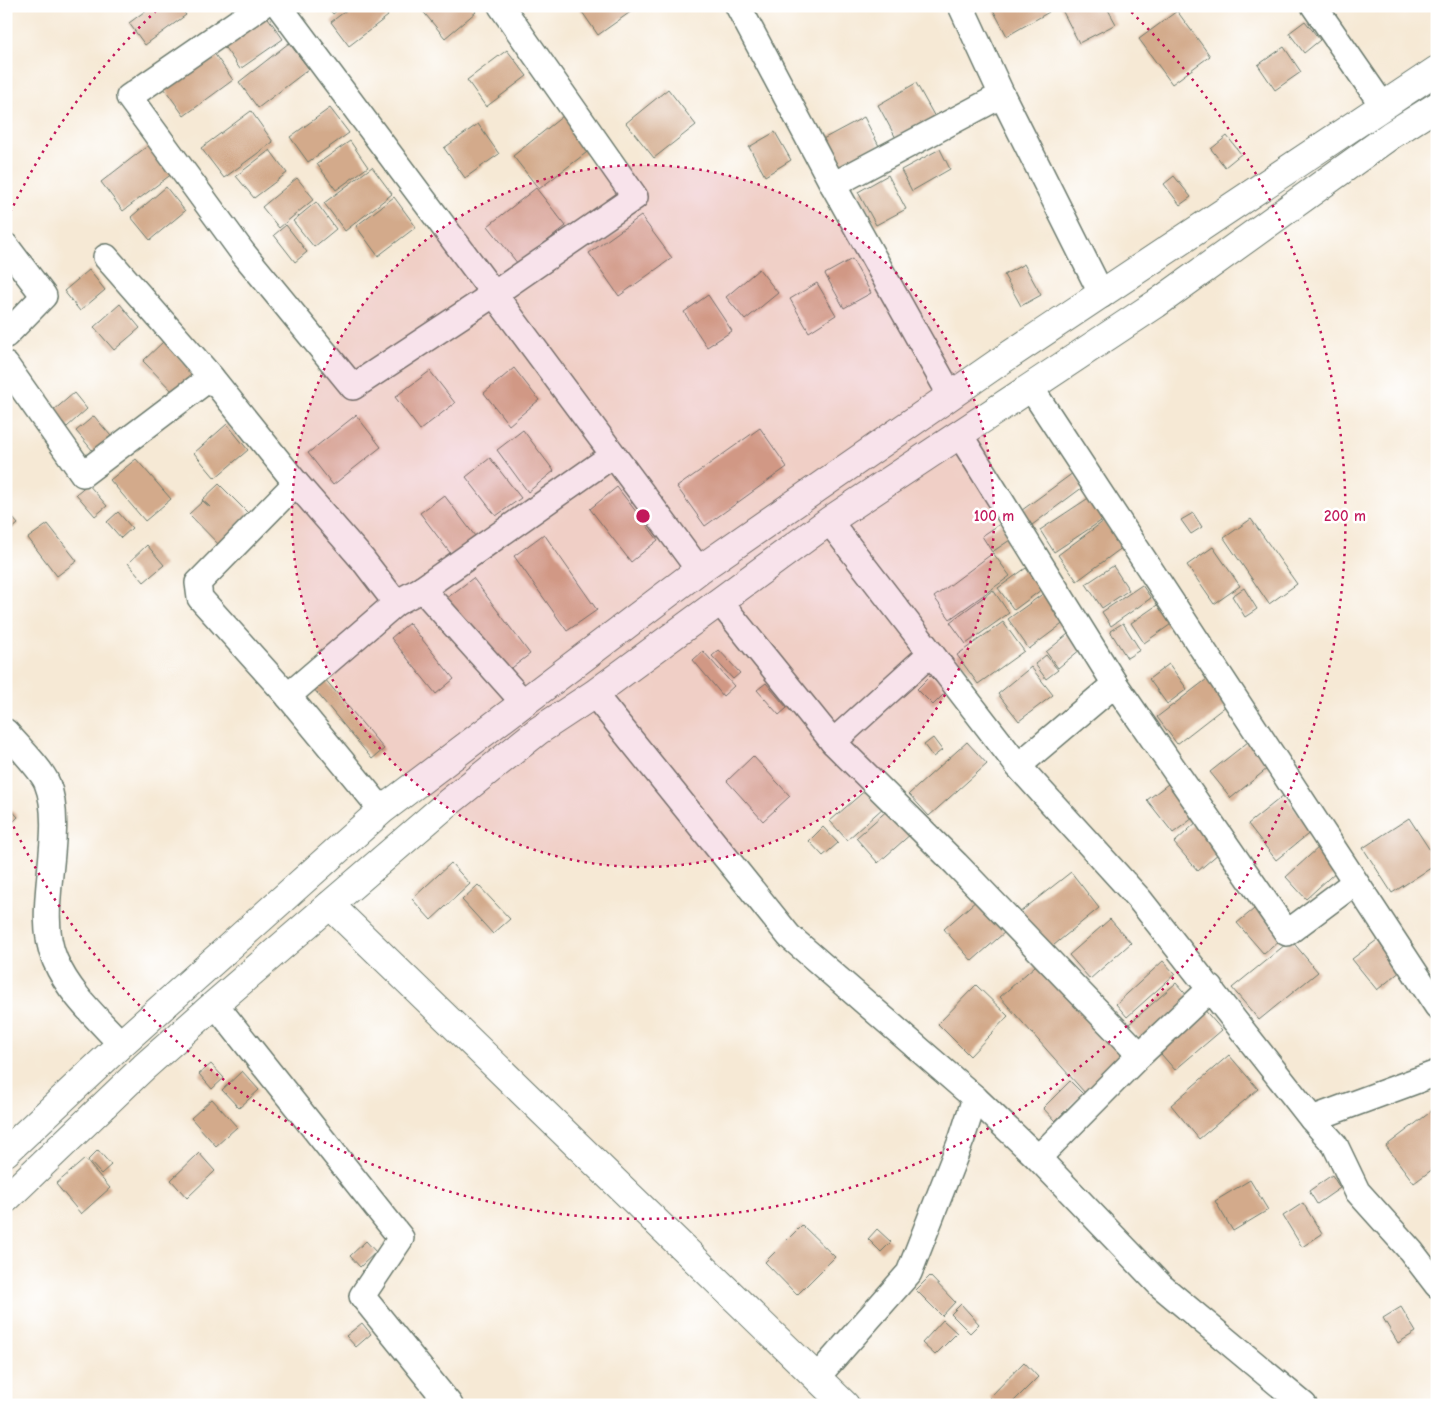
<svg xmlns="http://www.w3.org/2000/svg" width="1443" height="1411" viewBox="0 0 1443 1411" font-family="'Comic Neue',sans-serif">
<rect width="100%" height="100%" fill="#fff"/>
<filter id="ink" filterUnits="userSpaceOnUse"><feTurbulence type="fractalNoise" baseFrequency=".02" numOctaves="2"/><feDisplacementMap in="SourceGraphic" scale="10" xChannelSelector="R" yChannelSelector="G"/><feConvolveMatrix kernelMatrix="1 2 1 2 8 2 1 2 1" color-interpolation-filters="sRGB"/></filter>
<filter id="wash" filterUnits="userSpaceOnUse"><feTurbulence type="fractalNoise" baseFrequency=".0096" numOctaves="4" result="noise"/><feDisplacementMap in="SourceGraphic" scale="20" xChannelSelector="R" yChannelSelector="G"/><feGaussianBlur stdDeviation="1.12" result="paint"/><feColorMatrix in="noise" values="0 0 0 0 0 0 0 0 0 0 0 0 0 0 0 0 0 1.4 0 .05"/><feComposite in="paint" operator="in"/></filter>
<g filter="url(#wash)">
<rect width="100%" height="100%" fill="#f6e9d5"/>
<g id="blocks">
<g fill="#d3aa8b">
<path d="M 152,6 L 179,6 L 186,15 L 145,45 L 129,23 Z"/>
<path d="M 327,6 L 343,6 L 333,14 Z"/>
<path d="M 352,6 L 381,6 L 388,16 L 349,46 L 331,22 Z"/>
<path d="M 425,6 L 471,6 L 476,12 L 445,38 L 421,9 Z"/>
<path d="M 578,6 L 634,6 L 636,8 L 598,35 Z"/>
<path d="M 991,6 L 1046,6 L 1049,12 L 1007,36 Z"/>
<path d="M 1060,6 L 1106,6 L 1116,24 L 1079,43 Z"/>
<path d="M 1177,11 L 1210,56 L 1172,84 L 1139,39 Z"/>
<path d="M 266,15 L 283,39 L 240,69 L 223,45 Z"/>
<path d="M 1305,21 L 1320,40 L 1304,53 L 1289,33 Z"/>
<path d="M 289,43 L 309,69 L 258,108 L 239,82 Z"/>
<path d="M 1284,47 L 1301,72 L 1275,90 L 1258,65 Z"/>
<path d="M 211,49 L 233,80 L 184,116 L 162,85 Z"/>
<path d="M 507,50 L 527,76 L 486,107 L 467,80 Z"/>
<path d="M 916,83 L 936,119 L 897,140 L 878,105 Z"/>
<path d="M 668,89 L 696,125 L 654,158 L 626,123 Z"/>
<path d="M 330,108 L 349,133 L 308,162 L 290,137 Z"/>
<path d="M 251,111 L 273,142 L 224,178 L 201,148 Z"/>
<path d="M 568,112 L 595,146 L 539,189 L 513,156 Z"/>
<path d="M 864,117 L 879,146 L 836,169 L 821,140 Z"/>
<path d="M 478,124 L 499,154 L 465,178 L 444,148 Z"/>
<path d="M 775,132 L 791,160 L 765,176 L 749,147 Z"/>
<path d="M 1227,136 L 1241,154 L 1225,167 L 1211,149 Z"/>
<path d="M 350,141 L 368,167 L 336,190 L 317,164 Z"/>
<path d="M 150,144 L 173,173 L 123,211 L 101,182 Z"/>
<path d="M 940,149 L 950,169 L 912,191 L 901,170 Z"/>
<path d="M 270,150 L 287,173 L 254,198 L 236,176 Z"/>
<path d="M 372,167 L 392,194 L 345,231 L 324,203 Z"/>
<path d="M 888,175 L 906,209 L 876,225 L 858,192 Z"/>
<path d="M 1174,176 L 1191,197 L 1180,205 L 1164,184 Z"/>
<path d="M 297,178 L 314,199 L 279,228 L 262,207 Z"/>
<path d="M 166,187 L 185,211 L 150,240 L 131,217 Z"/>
<path d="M 536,188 L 566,226 L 518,264 L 488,226 Z"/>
<path d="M 394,197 L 416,227 L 378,256 L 356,226 Z"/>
<path d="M 316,202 L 336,229 L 314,247 L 293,221 Z"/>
<path d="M 641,216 L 672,258 L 619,296 L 589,253 Z"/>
<path d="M 286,225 L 307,252 L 295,262 L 274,235 Z"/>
<path d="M 852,259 L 871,293 L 844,308 L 825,274 Z"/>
<path d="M 1024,264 L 1041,295 L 1021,306 L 1004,275 Z"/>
<path d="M 759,269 L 778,293 L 745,320 L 726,297 Z"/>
<path d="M 89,270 L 105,290 L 80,311 L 64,291 Z"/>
<path d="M 817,283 L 836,315 L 809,332 L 790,299 Z"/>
<path d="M 708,295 L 732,331 L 707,347 L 684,312 Z"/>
<path d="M 120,304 L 140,328 L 114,350 L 94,327 Z"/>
<path d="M 164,341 L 196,375 L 176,395 L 143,361 Z"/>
<path d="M 514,368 L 539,400 L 509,425 L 484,393 Z"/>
<path d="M 430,371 L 455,403 L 420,430 L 395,397 Z"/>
<path d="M 74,393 L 87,409 L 67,427 L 53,411 Z"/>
<path d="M 356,415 L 381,447 L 333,485 L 308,453 Z"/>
<path d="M 94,416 L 116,442 L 98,457 L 76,431 Z"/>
<path d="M 227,424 L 248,450 L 215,478 L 194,453 Z"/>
<path d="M 760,428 L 787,467 L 705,526 L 677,487 Z"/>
<path d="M 523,430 L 554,471 L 528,492 L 497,450 Z"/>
<path d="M 490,458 L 521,498 L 496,516 L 466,477 Z"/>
<path d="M 136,459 L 171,499 L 145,521 L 110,480 Z"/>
<path d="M 1073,473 L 1083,487 L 1028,528 L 1018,513 Z"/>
<path d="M 88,484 L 107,506 L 95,516 L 76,494 Z"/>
<path d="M 219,484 L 255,520 L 223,549 L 189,514 L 203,501 L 210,507 L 202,500 Z"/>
<path d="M 617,487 L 658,540 L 631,562 L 590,509 Z"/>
<path d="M 444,495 L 478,540 L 454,558 L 420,513 Z"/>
<path d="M 1090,497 L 1104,519 L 1054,552 L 1040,530 Z"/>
<path d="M 6,510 L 18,524 L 6,534 Z"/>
<path d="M 118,512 L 132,528 L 121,538 L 107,522 Z"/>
<path d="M 1193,513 L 1202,527 L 1191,534 L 1181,520 Z"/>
<path d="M 1251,519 L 1297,584 L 1269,604 L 1224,538 Z"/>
<path d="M 1104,521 L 1123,547 L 1077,581 L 1058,555 Z"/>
<path d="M 1003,522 L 1013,538 L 992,552 L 982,536 Z"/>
<path d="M 48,524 L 77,561 L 57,576 L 28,538 Z"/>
<path d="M 544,534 L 597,610 L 567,631 L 514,556 Z"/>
<path d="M 147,545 L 164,565 L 144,582 L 128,563 Z"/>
<path d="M 1213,547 L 1240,586 L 1214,604 L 1187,565 Z"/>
<path d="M 993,553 L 1010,576 L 950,619 L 934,597 Z"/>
<path d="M 1113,566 L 1129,590 L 1102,608 L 1086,584 Z"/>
<path d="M 1026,568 L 1041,590 L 1014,610 L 998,588 Z"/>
<path d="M 473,578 L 530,654 L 504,674 L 447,598 Z"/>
<path d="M 1142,585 L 1151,598 L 1111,626 L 1102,612 Z"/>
<path d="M 1244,588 L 1257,609 L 1245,617 L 1232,596 Z"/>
<path d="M 993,590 L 1009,613 L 966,644 L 950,622 Z"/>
<path d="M 1044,593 L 1065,622 L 1029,649 L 1008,619 Z"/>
<path d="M 1163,601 L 1177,620 L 1144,643 L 1131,623 Z"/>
<path d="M 1003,622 L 1024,651 L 978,684 L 957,655 Z"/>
<path d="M 409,623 L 454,679 L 436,694 L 391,638 Z"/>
<path d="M 1123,623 L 1140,650 L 1127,658 L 1110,631 Z"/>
<path d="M 1068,634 L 1081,649 L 1058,668 L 1046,652 Z"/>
<path d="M 719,650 L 740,673 L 733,679 L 712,656 Z"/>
<path d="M 703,651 L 734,686 L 723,696 L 693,660 Z"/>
<path d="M 1046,655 L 1058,670 L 1046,679 L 1035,664 Z"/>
<path d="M 1169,664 L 1187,689 L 1167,704 L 1149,679 Z"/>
<path d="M 1031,667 L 1053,695 L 1019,721 L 998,694 Z"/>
<path d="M 930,676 L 946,692 L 933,705 L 917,689 Z"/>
<path d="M 1211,676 L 1231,702 L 1177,744 L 1157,717 Z"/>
<path d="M 324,678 L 384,749 L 372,759 L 313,688 Z"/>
<path d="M 766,683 L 787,708 L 779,715 L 757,690 Z"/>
<path d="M 933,738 L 942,750 L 933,757 L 924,745 Z"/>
<path d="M 1253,738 L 1273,764 L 1231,798 L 1210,772 Z"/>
<path d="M 967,742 L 987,764 L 929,816 L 909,794 Z"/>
<path d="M 753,756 L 790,796 L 763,821 L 727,781 Z"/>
<path d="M 1172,781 L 1197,815 L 1173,833 L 1147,800 Z"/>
<path d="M 868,788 L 884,807 L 847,840 L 830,821 Z"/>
<path d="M 1284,795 L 1312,831 L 1276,860 L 1248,824 Z"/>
<path d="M 6,804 L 18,817 L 6,829 Z"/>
<path d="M 890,808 L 912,833 L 878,863 L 856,838 Z"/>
<path d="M 1201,818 L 1226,847 L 1198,871 L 1174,843 Z"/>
<path d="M 1409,818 L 1437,861 L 1437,864 L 1392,893 L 1363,848 Z"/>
<path d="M 823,827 L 838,843 L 823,856 L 809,841 Z"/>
<path d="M 1319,847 L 1339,869 L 1306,899 L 1286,877 Z"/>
<path d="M 451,863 L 470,884 L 431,920 L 412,899 Z"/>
<path d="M 1071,872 L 1099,908 L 1048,950 L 1019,913 Z"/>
<path d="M 478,885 L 510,919 L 493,934 L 462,900 Z"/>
<path d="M 977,900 L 1005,932 L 972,961 L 944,929 Z"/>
<path d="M 1259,905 L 1285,936 L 1264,954 L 1237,923 Z"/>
<path d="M 1110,919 L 1131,943 L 1090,979 L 1069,955 Z"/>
<path d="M 1291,940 L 1318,972 L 1259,1020 L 1232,988 Z"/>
<path d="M 1377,940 L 1401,971 L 1377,990 L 1352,959 Z"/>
<path d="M 1044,958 L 1128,1054 L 1085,1093 L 1000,997 Z"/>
<path d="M 1163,961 L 1175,974 L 1127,1017 L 1116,1004 Z"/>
<path d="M 1176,983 L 1190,999 L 1143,1041 L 1128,1025 Z"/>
<path d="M 976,985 L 1008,1016 L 970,1056 L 938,1024 Z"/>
<path d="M 1202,1007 L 1222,1030 L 1175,1070 L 1155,1047 Z"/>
<path d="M 1229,1055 L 1258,1089 L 1199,1139 L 1171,1105 Z"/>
<path d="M 211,1064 L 224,1078 L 212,1089 L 199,1074 Z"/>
<path d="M 242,1071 L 259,1090 L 239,1108 L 222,1090 Z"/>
<path d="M 1070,1081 L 1083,1094 L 1055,1121 L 1043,1108 Z"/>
<path d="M 212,1099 L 237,1127 L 216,1146 L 191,1118 Z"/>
<path d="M 1437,1107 L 1437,1166 L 1414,1183 L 1386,1146 Z"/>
<path d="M 98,1150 L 111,1165 L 101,1174 L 88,1160 Z"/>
<path d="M 199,1153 L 215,1171 L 187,1198 L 171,1180 Z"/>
<path d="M 85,1159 L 110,1188 L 81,1214 L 56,1184 Z"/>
<path d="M 1332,1175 L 1340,1188 L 1317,1204 L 1309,1191 Z"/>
<path d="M 1250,1180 L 1268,1210 L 1233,1231 L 1215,1201 Z"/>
<path d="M 1303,1203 L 1322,1234 L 1302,1247 L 1283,1216 Z"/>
<path d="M 802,1225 L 835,1257 L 797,1295 L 765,1262 Z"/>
<path d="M 877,1229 L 891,1242 L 881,1252 L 868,1239 Z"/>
<path d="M 366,1241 L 376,1252 L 360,1267 L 350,1256 Z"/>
<path d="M 930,1276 L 955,1302 L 942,1316 L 916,1290 Z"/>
<path d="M 961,1304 L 979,1324 L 970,1333 L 951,1314 Z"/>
<path d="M 1401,1307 L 1416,1332 L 1398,1343 L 1383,1318 Z"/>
<path d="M 943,1320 L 957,1333 L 935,1355 L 922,1343 Z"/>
<path d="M 362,1323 L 371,1334 L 356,1347 L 346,1336 Z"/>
<path d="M 1024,1362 L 1038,1377 L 1010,1405 L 997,1405 L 990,1397 Z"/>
</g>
</g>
</g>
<g filter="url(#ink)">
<use href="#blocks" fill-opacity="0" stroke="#6a796c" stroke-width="1"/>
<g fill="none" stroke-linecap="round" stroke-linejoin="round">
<g stroke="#6a796c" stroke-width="28">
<g id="street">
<path d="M 261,6 L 129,97 L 243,253 L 353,387 L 494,294 L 699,570"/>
<path d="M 279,6 L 494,294 L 635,197 L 501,6"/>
<path d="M 738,6 L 833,185 L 1002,95 L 1102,295"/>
<path d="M 961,6 L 1002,95"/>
<path d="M 1314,6 L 1383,106"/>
<path d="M 833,185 L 951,396"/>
<path d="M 6,246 L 44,296 L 6,335"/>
<path d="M 106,257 L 211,377"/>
<path d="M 6,365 L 83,474 L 211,377 L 296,483"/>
<path d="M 1031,388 L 1437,1006"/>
<path d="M 960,435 L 1115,684 L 1287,933 L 1354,883"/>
<path d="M 829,521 L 1018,766 L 1140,900 L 1312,1119 L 1437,1073"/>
<path d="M 422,589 L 524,703"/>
<path d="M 720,602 L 833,742 L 931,653"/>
<path d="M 594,694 L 789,936 L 975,1098 L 1038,1158 L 1140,1055 L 1211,988"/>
<path d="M 288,696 L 396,603 L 422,589 L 613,455"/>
<path d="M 6,732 C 16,744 42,770 47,783 C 67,833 33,910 55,960 C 69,993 97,1018 121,1044"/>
<path d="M 833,742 L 956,864 L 1140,1055"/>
<path d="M 1018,766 L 1115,684"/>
<path d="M 382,810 L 288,696 L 200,598 L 198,583 L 296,483 L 363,560 L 396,603"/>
<path d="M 215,1004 L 401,1238 L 362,1296 L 450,1405"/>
<path d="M 1312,1119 L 1335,1145 L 1357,1191 L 1411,1251 L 1437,1285"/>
<path d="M 1038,1158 L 1161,1286 L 1304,1405"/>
<path d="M 818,1376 L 909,1273 L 962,1138 L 975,1098"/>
</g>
</g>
<g stroke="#6a796c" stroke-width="30">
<g id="secondary">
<path d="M 330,905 L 845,1405"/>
<path d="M 6,1152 L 121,1044 L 382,810 L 699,570 L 999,362 L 1437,70"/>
<path d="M 6,1199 L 144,1067 L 215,1004 L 448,803 L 538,731 L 594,694 L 829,521 L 1156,304 L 1391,135 L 1437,106"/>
</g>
</g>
<use href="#street" stroke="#fff" stroke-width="25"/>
<use href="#secondary" stroke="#fff" stroke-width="28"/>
</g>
</g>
<circle cx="643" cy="516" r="351" fill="#c2185b" fill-opacity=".12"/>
<g fill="none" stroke="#c2185b" stroke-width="2.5" stroke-dasharray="2.5 5">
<circle cx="643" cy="516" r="351"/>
<path d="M7 219A702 702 0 0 1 160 7M1126 7A702 702 0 1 1 7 813"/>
</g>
<circle cx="643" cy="516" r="8" fill="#c2185b" stroke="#fff" stroke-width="2.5"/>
<g font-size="15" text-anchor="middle" font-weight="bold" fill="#c2185b" stroke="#fff" stroke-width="5" stroke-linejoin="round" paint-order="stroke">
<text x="994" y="521">100 m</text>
<text x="1345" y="521">200 m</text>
</g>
<rect width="1443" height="1411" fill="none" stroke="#fff" stroke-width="25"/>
</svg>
